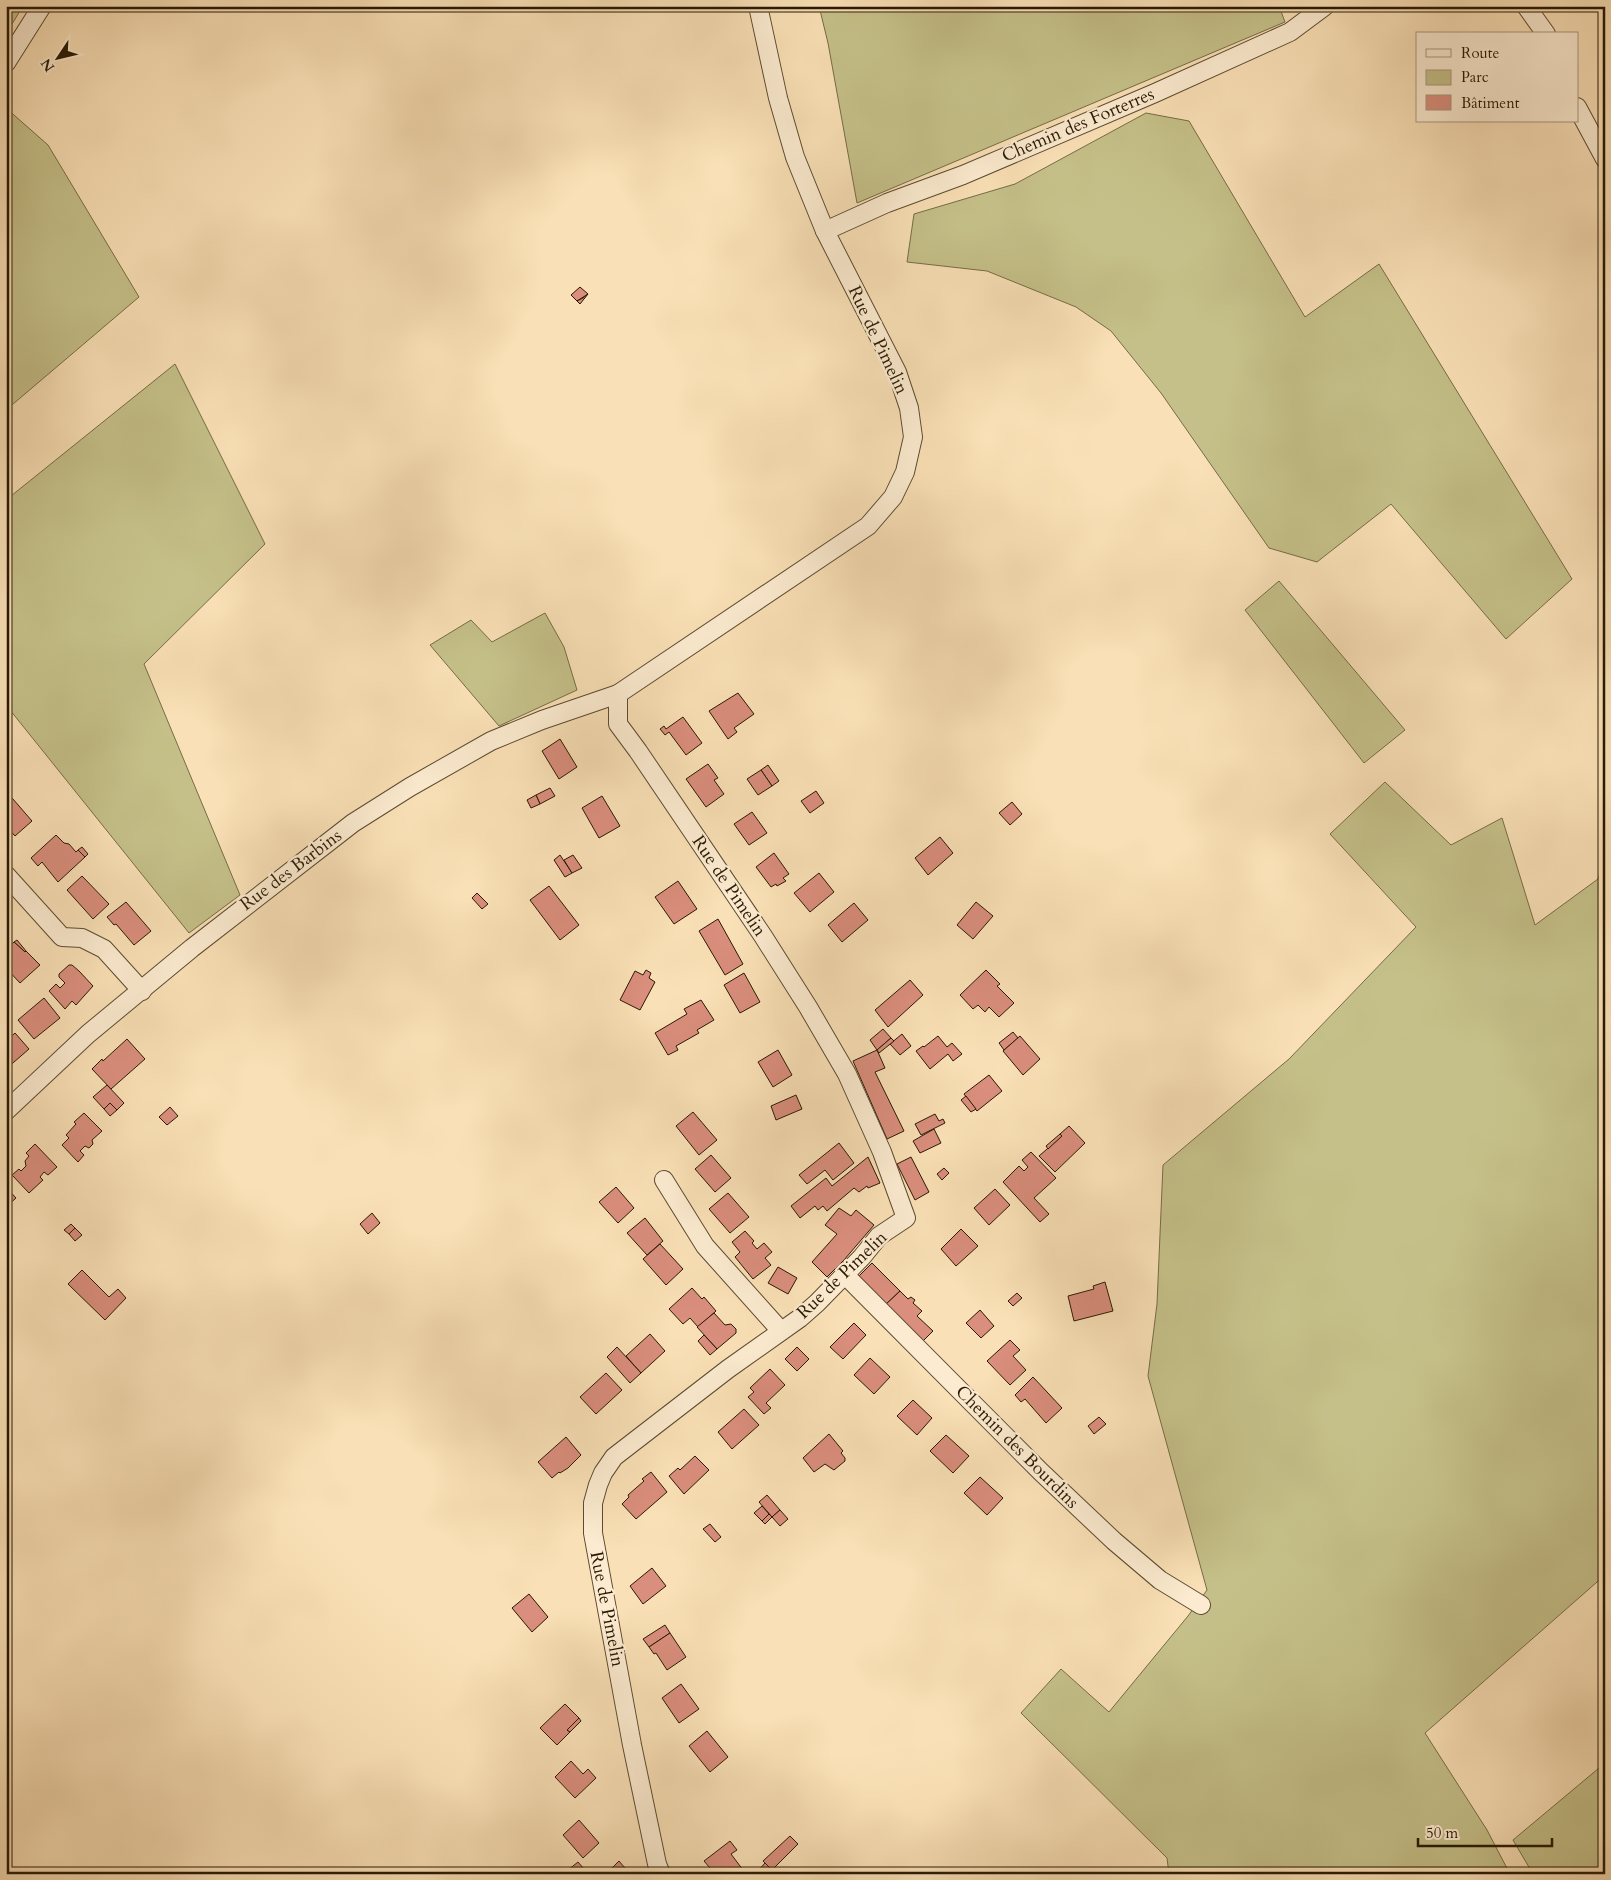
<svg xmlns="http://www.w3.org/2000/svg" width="1611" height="1880" viewBox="0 0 1611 1880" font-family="Cardo,serif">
<rect width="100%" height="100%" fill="#fae0b6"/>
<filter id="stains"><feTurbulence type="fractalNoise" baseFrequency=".004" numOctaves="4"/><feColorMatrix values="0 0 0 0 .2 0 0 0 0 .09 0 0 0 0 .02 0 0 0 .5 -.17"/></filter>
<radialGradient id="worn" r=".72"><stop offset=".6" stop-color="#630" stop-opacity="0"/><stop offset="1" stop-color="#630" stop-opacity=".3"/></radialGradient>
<g fill="#c5c089" stroke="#766c46">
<path d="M 6,6 L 23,6 L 6,34 Z"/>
<path d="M 819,6 L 1279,6 L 1285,22 L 857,203 L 828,43 Z"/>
<path d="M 6,108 L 48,145 L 139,297 L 6,410 Z"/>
<path d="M 1146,113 L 1189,121 L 1305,317 L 1379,264 L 1572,579 L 1506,639 L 1391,504 L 1317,562 L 1269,548 L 1161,393 L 1111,331 L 1076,307 L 987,271 L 907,262 L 914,214 L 1015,184 Z"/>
<path d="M 175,364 L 265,544 L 144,664 L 240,895 L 189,933 L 6,705 L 6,500 Z"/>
<path d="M 1279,581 L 1405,730 L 1364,763 L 1245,610 Z"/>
<path d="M 545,613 L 564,647 L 577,690 L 499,726 L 430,645 L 471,620 L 492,642 Z"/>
<path d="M 1385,782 L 1451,845 L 1502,818 L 1535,925 L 1598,879 L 1605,856 L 1605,1575 L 1425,1733 L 1487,1830 L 1510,1874 L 1169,1874 L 1167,1858 L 1021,1713 L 1061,1669 L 1109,1712 L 1188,1616 L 1207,1590 L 1148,1376 L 1157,1304 L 1163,1165 L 1289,1059 L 1416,927 L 1330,834 Z"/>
<path d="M 1605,1763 L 1605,1874 L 1533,1874 L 1513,1840 Z"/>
</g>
<g fill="#da8e7d" stroke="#281903">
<path d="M 580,287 L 588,294 L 577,301 L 571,295 Z"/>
<path d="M 588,294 L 580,304 L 577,301 L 583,298 Z"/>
<path d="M 738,693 L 754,714 L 734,728 L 737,732 L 728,739 L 709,711 Z"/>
<path d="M 683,717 L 702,743 L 686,755 L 669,732 L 665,735 L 660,729 L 664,726 L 666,729 Z"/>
<path d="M 560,739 L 577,767 L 559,779 L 542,751 Z"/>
<path d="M 708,764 L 718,778 L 714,780 L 724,794 L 706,807 L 686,779 Z"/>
<path d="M 768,765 L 779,781 L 772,786 L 761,770 Z"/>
<path d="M 761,770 L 772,786 L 758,795 L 747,779 Z"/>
<path d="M 550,788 L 555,796 L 540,804 L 536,795 Z"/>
<path d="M 6,791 L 32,821 L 15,836 L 6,826 Z"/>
<path d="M 816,791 L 824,803 L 810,813 L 801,801 Z"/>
<path d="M 536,795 L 540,804 L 531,808 L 527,800 Z"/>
<path d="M 602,796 L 620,826 L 599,838 L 582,808 Z"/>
<path d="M 1012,802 L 1022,814 L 1010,825 L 999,813 Z"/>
<path d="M 752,812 L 767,833 L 749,845 L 734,824 Z"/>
<path d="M 56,835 L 64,843 L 69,844 L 76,852 L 78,850 L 85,857 L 58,882 L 42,862 L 38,866 L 31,858 Z"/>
<path d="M 940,837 L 953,853 L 928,875 L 915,858 Z"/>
<path d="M 82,847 L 88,854 L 85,857 L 78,850 Z"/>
<path d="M 774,853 L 789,874 L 783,878 L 786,881 L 777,886 L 776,884 L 771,887 L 756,867 Z"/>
<path d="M 560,855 L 572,873 L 565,877 L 554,860 Z"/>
<path d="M 573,855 L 582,868 L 572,873 L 564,860 Z"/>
<path d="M 819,873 L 834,892 L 810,912 L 794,893 Z"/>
<path d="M 82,876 L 109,904 L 93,919 L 67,890 Z"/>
<path d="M 678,881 L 697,909 L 674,924 L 655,897 Z"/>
<path d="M 549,886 L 579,925 L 560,940 L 530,900 Z"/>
<path d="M 477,893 L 488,904 L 482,909 L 472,898 Z"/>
<path d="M 126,902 L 151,931 L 134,945 L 116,924 L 114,925 L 107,917 Z"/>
<path d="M 976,902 L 993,916 L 973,939 L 957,925 Z"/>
<path d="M 854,903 L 868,920 L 842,942 L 828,925 Z"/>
<path d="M 718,919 L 743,964 L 725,975 L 699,931 Z"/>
<path d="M 17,940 L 26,951 L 25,952 L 14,942 Z"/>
<path d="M 14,942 L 25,952 L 26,951 L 40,965 L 20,983 L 6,968 L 6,950 Z"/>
<path d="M 69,965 L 72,965 L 79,971 L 93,986 L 76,1005 L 72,1001 L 65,1009 L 49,991 L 56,984 L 60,988 L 65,983 L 59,977 L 59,974 Z"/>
<path d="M 646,970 L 651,973 L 649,978 L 655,982 L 640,1010 L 620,1000 L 635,971 L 643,975 Z"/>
<path d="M 986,970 L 1000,984 L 997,986 L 1014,1003 L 999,1017 L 989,1007 L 985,1012 L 978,1005 L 973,1009 L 960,995 Z"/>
<path d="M 744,973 L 760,1002 L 740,1013 L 724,985 Z"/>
<path d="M 910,980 L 923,995 L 888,1027 L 875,1010 Z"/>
<path d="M 44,998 L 60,1018 L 34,1039 L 18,1020 Z"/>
<path d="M 701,1000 L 714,1020 L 697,1030 L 699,1033 L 676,1046 L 678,1050 L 668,1055 L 655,1033 L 687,1014 L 684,1009 Z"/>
<path d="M 883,1029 L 891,1038 L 877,1050 L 870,1040 Z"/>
<path d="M 1013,1032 L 1018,1038 L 1004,1050 L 999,1043 Z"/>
<path d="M 15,1033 L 29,1049 L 6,1069 L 6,1041 Z"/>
<path d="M 902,1034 L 911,1046 L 900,1055 L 890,1044 Z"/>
<path d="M 938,1036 L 947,1047 L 952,1043 L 962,1054 L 953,1061 L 948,1054 L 930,1069 L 916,1051 L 923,1046 L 924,1047 Z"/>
<path d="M 1020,1036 L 1040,1059 L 1023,1075 L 1003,1051 Z"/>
<path d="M 891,1038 L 894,1041 L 879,1053 L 877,1050 Z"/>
<path d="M 127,1039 L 145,1059 L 111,1089 L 92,1069 L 102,1059 L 103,1061 Z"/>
<path d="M 778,1050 L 792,1075 L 773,1087 L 758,1062 Z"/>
<path d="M 877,1050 L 885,1068 L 875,1072 L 904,1131 L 887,1139 L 853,1061 Z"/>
<path d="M 989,1075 L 1002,1091 L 977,1111 L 964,1094 Z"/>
<path d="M 107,1085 L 124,1103 L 117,1110 L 110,1103 L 104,1109 L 93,1097 Z"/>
<path d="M 796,1095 L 802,1109 L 776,1120 L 771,1106 Z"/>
<path d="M 966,1096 L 976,1109 L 971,1112 L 961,1100 Z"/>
<path d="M 110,1103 L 117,1110 L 110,1116 L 104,1109 Z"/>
<path d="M 170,1107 L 178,1116 L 167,1125 L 159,1117 Z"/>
<path d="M 693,1112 L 717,1140 L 699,1155 L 676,1126 Z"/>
<path d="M 84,1113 L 102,1131 L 92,1140 L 93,1144 L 89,1148 L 85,1146 L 80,1151 L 84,1155 L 78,1162 L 62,1145 L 69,1138 L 66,1135 L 76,1124 L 74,1122 Z"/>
<path d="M 935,1114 L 939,1121 L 943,1119 L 945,1123 L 921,1135 L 915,1124 Z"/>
<path d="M 1069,1126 L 1085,1143 L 1055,1172 L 1039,1156 L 1062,1136 L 1060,1134 Z"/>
<path d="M 934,1129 L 941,1143 L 920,1153 L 913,1141 Z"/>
<path d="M 1060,1134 L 1062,1136 L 1048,1149 L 1046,1146 Z"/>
<path d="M 839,1143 L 854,1163 L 833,1180 L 825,1170 L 807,1184 L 799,1175 Z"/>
<path d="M 35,1144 L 57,1167 L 48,1175 L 44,1172 L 40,1177 L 43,1180 L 29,1193 L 12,1175 L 19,1169 L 21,1171 L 26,1166 L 25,1161 L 29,1156 L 26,1153 Z"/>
<path d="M 1031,1152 L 1056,1178 L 1034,1198 L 1049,1214 L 1040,1222 L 1003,1182 L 1019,1166 L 1024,1171 L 1028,1167 L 1022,1160 Z"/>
<path d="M 711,1155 L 731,1178 L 715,1192 L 695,1169 Z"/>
<path d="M 868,1157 L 880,1183 L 868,1188 L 867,1186 L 859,1192 L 854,1188 L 827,1211 L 823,1206 L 818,1210 L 815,1206 L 800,1218 L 791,1206 L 826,1178 L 832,1186 Z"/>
<path d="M 911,1157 L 929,1192 L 915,1200 L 897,1164 Z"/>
<path d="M 944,1168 L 949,1173 L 942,1180 L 937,1174 Z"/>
<path d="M 6,1187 L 16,1198 L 6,1207 Z"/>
<path d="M 616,1187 L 634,1208 L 618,1223 L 599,1202 Z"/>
<path d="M 995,1189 L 1010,1205 L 989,1225 L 974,1208 Z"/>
<path d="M 728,1193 L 749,1217 L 730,1233 L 709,1209 Z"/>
<path d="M 839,1208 L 851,1216 L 856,1210 L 874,1225 L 844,1260 L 827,1277 L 812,1262 L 837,1234 L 825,1225 Z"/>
<path d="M 372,1213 L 380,1223 L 368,1234 L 360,1224 Z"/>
<path d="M 645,1218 L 663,1241 L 647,1255 L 627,1233 Z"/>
<path d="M 71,1224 L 75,1228 L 69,1234 L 64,1230 Z"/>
<path d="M 75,1228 L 82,1235 L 75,1241 L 69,1234 Z"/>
<path d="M 961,1229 L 978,1246 L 956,1266 L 941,1249 Z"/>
<path d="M 745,1231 L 754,1241 L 752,1243 L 757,1249 L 764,1243 L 772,1252 L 765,1258 L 771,1265 L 753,1279 L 735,1257 L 740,1252 L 732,1242 Z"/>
<path d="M 660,1244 L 683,1269 L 666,1285 L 643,1259 Z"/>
<path d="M 872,1263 L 900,1291 L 883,1307 L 856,1279 Z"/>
<path d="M 778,1267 L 797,1278 L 788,1294 L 768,1283 Z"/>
<path d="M 82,1270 L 109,1297 L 118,1289 L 126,1298 L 105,1320 L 68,1284 Z"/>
<path d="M 1105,1282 L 1113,1311 L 1074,1321 L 1068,1296 L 1094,1289 L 1093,1286 Z"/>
<path d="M 692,1288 L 702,1299 L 704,1297 L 716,1311 L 698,1327 L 690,1318 L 683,1324 L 669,1309 Z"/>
<path d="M 900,1291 L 908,1299 L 911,1297 L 915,1300 L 913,1303 L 922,1311 L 917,1316 L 933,1331 L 921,1343 L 883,1307 Z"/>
<path d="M 1017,1293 L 1022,1298 L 1013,1306 L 1008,1301 Z"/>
<path d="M 980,1310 L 994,1326 L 981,1338 L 966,1323 Z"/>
<path d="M 714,1313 L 725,1325 L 731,1324 L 736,1329 L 736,1333 L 717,1349 L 697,1327 Z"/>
<path d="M 854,1323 L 866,1335 L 843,1359 L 830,1347 Z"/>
<path d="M 650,1334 L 665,1351 L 641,1373 L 626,1356 Z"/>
<path d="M 704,1335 L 717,1349 L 710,1355 L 698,1341 Z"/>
<path d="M 1010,1340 L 1020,1350 L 1013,1356 L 1026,1370 L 1010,1385 L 987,1361 Z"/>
<path d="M 617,1347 L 641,1373 L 630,1383 L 607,1357 Z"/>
<path d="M 797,1347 L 809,1359 L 797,1371 L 785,1359 Z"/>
<path d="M 870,1358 L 890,1377 L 874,1394 L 854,1375 Z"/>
<path d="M 770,1369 L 785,1385 L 766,1403 L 771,1408 L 764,1414 L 748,1397 L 754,1392 L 750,1388 Z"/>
<path d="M 606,1373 L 622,1390 L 596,1414 L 580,1397 Z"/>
<path d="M 1033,1377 L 1062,1408 L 1046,1423 L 1025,1399 L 1021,1402 L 1015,1395 Z"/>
<path d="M 913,1400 L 932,1418 L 917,1435 L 897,1416 Z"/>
<path d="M 744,1409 L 759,1425 L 732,1449 L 718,1432 Z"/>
<path d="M 1099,1417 L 1106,1424 L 1094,1434 L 1088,1426 Z"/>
<path d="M 829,1434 L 843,1451 L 841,1453 L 845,1458 L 845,1461 L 834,1470 L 825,1464 L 814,1472 L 803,1458 Z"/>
<path d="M 946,1435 L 969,1456 L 953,1473 L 930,1451 Z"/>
<path d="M 566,1437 L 581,1455 L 568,1468 L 560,1473 L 559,1472 L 552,1478 L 538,1462 Z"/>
<path d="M 695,1456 L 709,1470 L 684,1494 L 669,1476 L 678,1468 L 680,1470 Z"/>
<path d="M 651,1472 L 667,1492 L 636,1519 L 622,1504 L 629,1497 L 628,1495 L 644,1481 L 642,1479 Z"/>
<path d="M 980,1477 L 1003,1498 L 987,1515 L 964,1493 Z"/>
<path d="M 767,1495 L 780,1510 L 772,1517 L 759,1502 Z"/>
<path d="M 762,1506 L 769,1514 L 762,1521 L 754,1513 Z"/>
<path d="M 780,1510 L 788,1519 L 780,1526 L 772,1517 Z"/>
<path d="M 769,1514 L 772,1517 L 765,1524 L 762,1521 Z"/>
<path d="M 710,1524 L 721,1537 L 715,1542 L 703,1529 Z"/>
<path d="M 652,1568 L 666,1586 L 643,1604 L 630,1586 Z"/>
<path d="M 529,1594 L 548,1617 L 532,1632 L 512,1608 Z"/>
<path d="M 665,1625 L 670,1633 L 649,1647 L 643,1639 Z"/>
<path d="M 670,1633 L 686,1657 L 667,1670 L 656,1653 L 654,1654 L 649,1647 Z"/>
<path d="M 681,1684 L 699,1709 L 679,1723 L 662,1698 Z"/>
<path d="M 565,1704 L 579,1718 L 567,1730 L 570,1732 L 557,1745 L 540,1728 Z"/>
<path d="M 579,1718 L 581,1721 L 570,1732 L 567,1730 Z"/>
<path d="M 707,1731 L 728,1757 L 710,1772 L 689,1746 Z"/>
<path d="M 571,1761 L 583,1774 L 588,1769 L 596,1778 L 575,1798 L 555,1777 Z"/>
<path d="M 579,1820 L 599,1843 L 583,1858 L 563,1835 Z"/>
<path d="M 790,1836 L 798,1844 L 772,1870 L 763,1861 Z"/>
<path d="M 730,1841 L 737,1850 L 731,1854 L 746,1874 L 709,1874 L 707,1871 L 710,1868 L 704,1861 Z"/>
<path d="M 619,1861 L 630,1874 L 605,1874 L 610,1870 Z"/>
<path d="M 578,1862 L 584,1869 L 578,1874 L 571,1874 L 568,1870 Z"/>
<path d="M 765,1863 L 772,1870 L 768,1874 L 759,1874 L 757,1872 Z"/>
</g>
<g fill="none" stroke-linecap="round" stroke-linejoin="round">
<g stroke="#5c4b30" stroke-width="20">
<g id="minor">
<path d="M 1526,6 L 1546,34"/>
<path d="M 6,63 L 42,6"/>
<path d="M 1577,107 L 1605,159"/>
<path d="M 825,231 L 887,203 L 963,175 L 1155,93 L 1290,32 L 1325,6"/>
<path d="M 6,875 L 62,937 L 82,938 L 104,949 L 142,991"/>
<path d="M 6,1111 L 88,1034 L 192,948 L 353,823 L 410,787 L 491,741 L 542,720 L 618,694"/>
<path d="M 664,1180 L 705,1246 L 781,1331"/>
<path d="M 845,1275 L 1041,1472 L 1114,1541 L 1160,1580 L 1201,1605"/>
<path d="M 661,1874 L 657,1864 L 632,1745 L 593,1533 L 593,1503 L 598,1485 L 603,1473 L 614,1457 L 728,1369 L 800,1318 L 817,1303 L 862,1257 L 879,1236 L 906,1218 L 882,1152 L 847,1074 L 808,1007 L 763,936 L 638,751 L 618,724 L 618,694 L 868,526 L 893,497 L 905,472 L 913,437 L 909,408 L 897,372 L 825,231 L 795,157 L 778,98 L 758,6"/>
</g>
</g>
<use href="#minor" stroke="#fcebd0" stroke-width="18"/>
</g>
<g text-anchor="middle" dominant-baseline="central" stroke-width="4.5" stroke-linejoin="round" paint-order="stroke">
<g font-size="18" fill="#281903" stroke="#fcebd0">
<text transform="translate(1078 125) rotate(-23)">Chemin des Forterres</text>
<text transform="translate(878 340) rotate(65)">Rue de Pimelin</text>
<text transform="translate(291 870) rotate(-37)">Rue des Barbins</text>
<text transform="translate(729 886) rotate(56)">Rue de Pimelin</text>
<text transform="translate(842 1275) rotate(-44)">Rue de Pimelin</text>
<text transform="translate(1017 1447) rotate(45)">Chemin des Bourdins</text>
<text transform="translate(607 1609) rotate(79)">Rue de Pimelin</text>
</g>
</g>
<rect width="1611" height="1880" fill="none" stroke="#fae0b6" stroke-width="25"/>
<rect x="8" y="8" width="1596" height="1865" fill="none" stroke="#281903" stroke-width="2.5"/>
<rect x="12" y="12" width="1586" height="1855" fill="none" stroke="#281903"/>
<rect x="1416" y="32" width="162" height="90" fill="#fcebd0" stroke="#a7977e"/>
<rect x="1426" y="49" width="25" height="8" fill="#fcebd0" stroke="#a7977e"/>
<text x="1461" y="58" font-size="15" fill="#281903">Route</text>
<rect x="1426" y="70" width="25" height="15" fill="#c5c089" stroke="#a7977e"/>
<text x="1461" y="82" font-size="15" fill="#281903">Parc</text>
<rect x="1426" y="95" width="25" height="15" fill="#da8e7d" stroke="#a7977e"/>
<text x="1461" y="108" font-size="15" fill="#281903">Bâtiment</text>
<g transform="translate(58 58) rotate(235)" stroke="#fcebd0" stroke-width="4" paint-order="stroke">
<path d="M0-4L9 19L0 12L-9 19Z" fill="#281903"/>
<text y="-8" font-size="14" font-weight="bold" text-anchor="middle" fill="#281903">N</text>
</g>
<path d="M1418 1838v8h134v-8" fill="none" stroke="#281903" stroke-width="2.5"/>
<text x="1426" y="1838" font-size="15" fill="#281903" stroke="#fcebd0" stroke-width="4" paint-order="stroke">50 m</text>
<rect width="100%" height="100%" filter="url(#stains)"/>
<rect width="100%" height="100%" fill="url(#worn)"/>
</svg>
